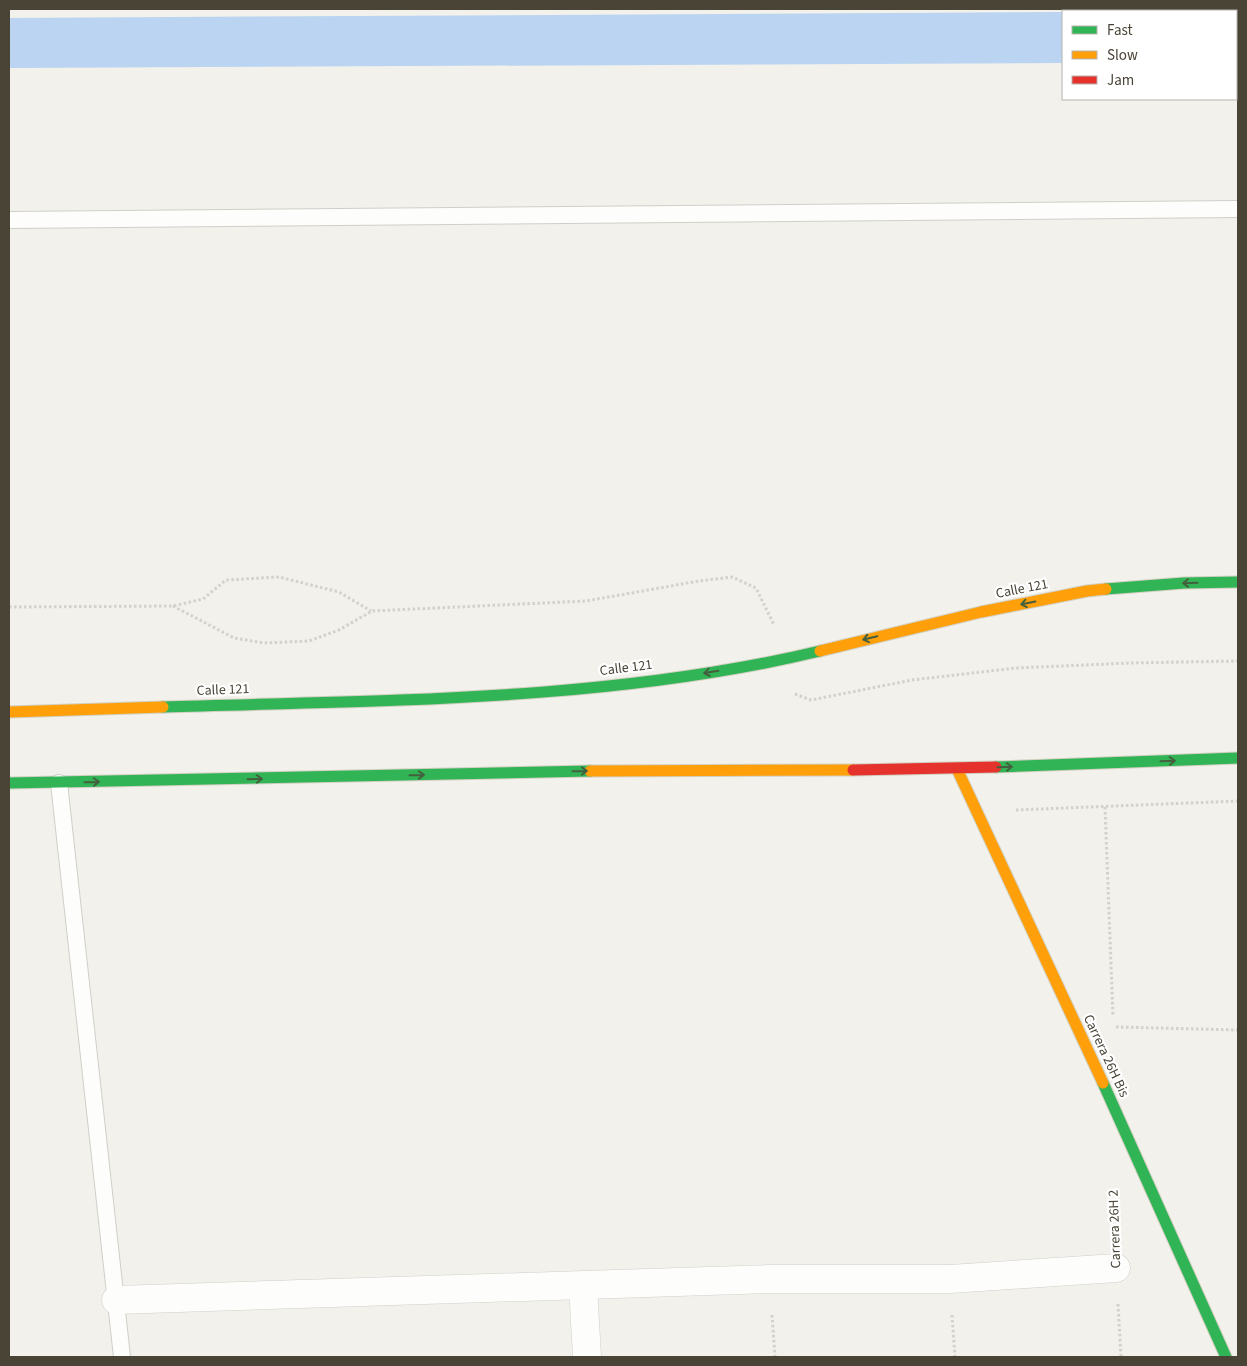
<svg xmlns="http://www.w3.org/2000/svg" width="1247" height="1366" viewBox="0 0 1247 1366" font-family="'Source Sans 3',sans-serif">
<rect width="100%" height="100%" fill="#f2f1eb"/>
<path fill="#bad4f1" d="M 1063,12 L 1063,63 L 9,68 L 9,18 Z"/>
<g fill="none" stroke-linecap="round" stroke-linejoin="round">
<g stroke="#d0cfc8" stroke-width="18">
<g id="lane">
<path d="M 9,220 L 1238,209"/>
<path d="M 59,783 L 122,1357"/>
</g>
</g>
<g stroke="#d0cfc8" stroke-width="29">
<g id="street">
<path d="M 583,1286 L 587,1357"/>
<path d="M 116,1300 L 770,1279 L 950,1279 L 1116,1268"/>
</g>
</g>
<g stroke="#d2d0c2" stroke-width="13">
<g id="fast">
<path d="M 1106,589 L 1184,583 L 1238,582"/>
<path d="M 163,707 C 381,700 607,702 820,651"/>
<path d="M 996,767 L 1238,758"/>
<path d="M 9,783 L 590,771"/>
<path d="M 1103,1083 L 1226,1357"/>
</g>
</g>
<g stroke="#d2d0c2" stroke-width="13">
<g id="slow">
<path d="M 820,651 L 981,612 L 1087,591 L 1106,589"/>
<path d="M 9,712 L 163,707"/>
<path d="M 957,769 L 1103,1083"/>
<path d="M 590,771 L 853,770"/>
</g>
</g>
<g stroke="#d2d0c2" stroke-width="13">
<path id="jam" d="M 853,770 L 996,767"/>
</g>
<g stroke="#d2d1ca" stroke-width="3" stroke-dasharray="2.5 2.5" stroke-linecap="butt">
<path d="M 173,606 L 234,638 L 264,643 L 309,641 L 339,630 L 372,611 L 586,601 L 699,581 L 732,577 L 756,588 L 774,625"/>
<path d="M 9,607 L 173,606 L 203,599 L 226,580 L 279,577 L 339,592 L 371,611"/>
<path d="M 795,694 L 811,700 L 912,680 L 1016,668 L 1130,663 L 1238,661"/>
<path d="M 1105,807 L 1113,1017"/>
<path d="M 1016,810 L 1238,801"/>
<path d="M 1116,1027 L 1238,1030"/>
<path d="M 1114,1199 L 1115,1233"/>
<path d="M 1118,1304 L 1121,1357"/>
<path d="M 772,1315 L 775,1357"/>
<path d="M 952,1315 L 955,1357"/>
</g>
<use href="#lane" stroke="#fdfdfc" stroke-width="16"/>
<use href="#street" stroke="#fdfdfc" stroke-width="28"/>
<use href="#fast" stroke="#30b455" stroke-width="11"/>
<use href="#slow" stroke="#ff9f0a" stroke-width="11"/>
<use href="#jam" stroke="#e5322d" stroke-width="11"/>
</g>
<defs><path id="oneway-shaft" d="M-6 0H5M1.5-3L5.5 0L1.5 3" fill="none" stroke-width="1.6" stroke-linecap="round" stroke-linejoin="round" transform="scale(1.25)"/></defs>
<g stroke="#43603e">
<use href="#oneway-shaft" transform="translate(1190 583) rotate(178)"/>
<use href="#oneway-shaft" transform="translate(1028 603) rotate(169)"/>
<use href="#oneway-shaft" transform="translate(870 638) rotate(167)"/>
<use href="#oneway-shaft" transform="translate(711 672) rotate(171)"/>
<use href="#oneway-shaft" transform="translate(1168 761) rotate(-2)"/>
<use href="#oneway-shaft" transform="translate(1005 767) rotate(-2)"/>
<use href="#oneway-shaft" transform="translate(580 771) rotate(-1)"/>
<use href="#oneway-shaft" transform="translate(417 775) rotate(-1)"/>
<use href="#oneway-shaft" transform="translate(255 779) rotate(-1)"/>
<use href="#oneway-shaft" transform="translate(92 782) rotate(-1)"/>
</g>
<g text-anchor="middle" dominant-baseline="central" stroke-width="4.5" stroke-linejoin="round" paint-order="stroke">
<g font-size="14" fill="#494436" stroke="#fff">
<text transform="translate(1022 589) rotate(-11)">Calle 121</text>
<text transform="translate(626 668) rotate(-7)">Calle 121</text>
<text transform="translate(223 690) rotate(-2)">Calle 121</text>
<text transform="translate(1106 1056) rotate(65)">Carrera 26H Bis</text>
<text transform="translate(1115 1229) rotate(-92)">Carrera 26H 2</text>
</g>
</g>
<rect width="1247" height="1366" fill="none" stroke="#494436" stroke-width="20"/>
<rect x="1062" y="10" width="175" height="90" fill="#ffffff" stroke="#b6b4af"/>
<rect x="1072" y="26" width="25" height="8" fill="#30b455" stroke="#b6b4af"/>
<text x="1107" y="35" font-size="15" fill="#494436">Fast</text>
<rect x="1072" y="51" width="25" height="8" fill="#ff9f0a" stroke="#b6b4af"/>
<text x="1107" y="60" font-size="15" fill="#494436">Slow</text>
<rect x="1072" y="76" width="25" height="8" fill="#e5322d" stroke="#b6b4af"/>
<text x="1107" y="85" font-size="15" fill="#494436">Jam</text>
</svg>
